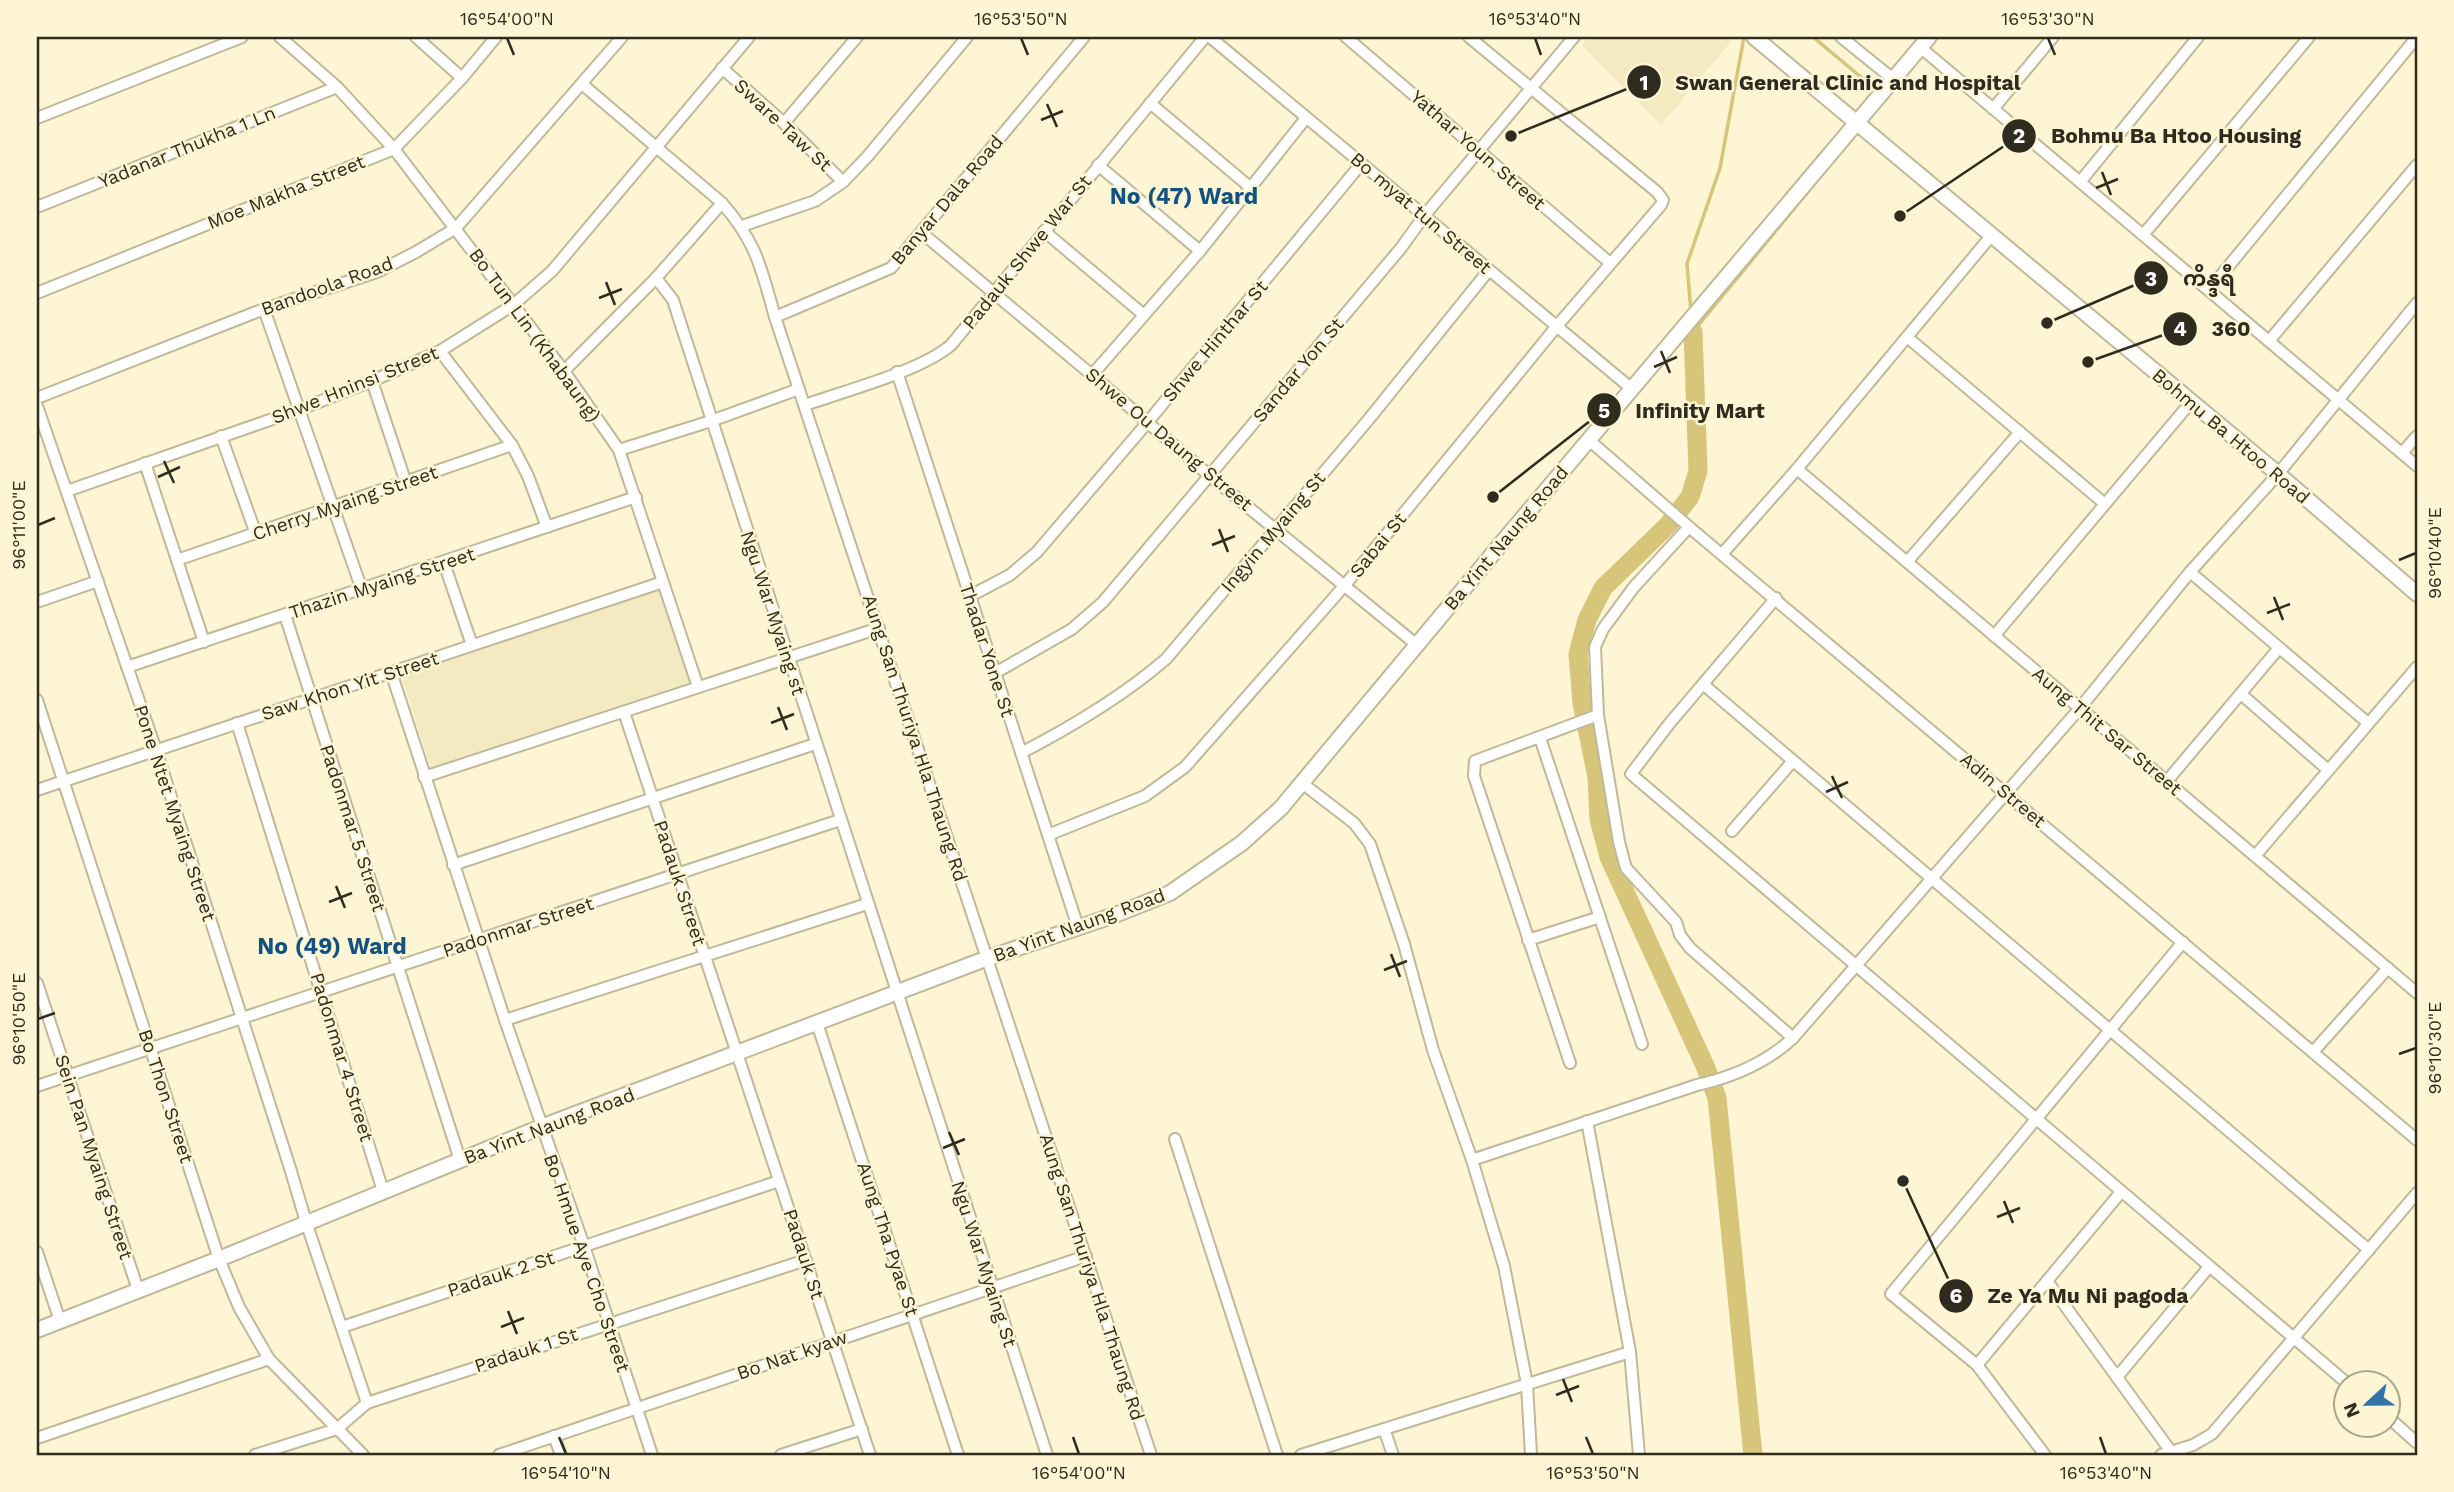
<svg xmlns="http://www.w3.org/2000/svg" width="2454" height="1492" viewBox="0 0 2454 1492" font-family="'Work Sans','Noto Sans Myanmar',sans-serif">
<rect width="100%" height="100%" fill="#fdf5d4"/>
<g fill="#f4eac2">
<path d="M 1589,37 L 1732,37 L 1734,38 L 1661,125 L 1582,45 Z"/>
<path d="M 661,590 L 689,682 L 431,768 L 402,677 Z"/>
</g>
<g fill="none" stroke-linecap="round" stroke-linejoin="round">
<g stroke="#d7c579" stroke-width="3.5">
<path d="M 1813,37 L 1867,82"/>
<path d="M 1691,312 L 1687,264 L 1720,168 L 1744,37"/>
<path d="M 1693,332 L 1829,166"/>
</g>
<path stroke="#d7c579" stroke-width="19" d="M 1693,332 L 1698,471 L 1690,497 L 1668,525 L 1603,588 L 1587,620 L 1578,654 L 1582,703 L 1597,777 L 1599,819 L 1609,857 L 1706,1068 L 1717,1098 L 1753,1455"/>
<g stroke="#c0b999" stroke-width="14">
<g id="minor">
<path d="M 280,37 L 337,87 L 394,149 L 564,371 L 619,450 L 698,687"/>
<path d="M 416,37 L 462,78"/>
<path d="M 1210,37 L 1632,389"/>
<path d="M 1346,37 L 1610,263"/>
<path d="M 1841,37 L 1893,79"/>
<path d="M 1920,47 L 2417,466"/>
<path d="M 722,68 L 784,123 L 843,182"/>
<path d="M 582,84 L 722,203 C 757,243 761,268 775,317 L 1151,1455"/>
<path d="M 1150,103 L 1251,188"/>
<path d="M 1993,109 L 2053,37"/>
<path d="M 37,118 L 242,37"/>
<path d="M 784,123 L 857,37"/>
<path d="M 1098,165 L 1200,251"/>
<path d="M 2080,182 L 2198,37"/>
<path d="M 37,207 L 337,87"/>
<path d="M 742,226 L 815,201 L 843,182 L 867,157 L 967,37"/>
<path d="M 1044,231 L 1144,315"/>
<path d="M 922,233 L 1092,375 L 1210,476 L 1417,645"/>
<path d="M 2143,235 L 2309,37"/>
<path d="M 656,278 L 673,300 L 1047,1455"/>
<path d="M 2209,290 L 2417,37"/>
<path d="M 37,293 L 394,149 L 462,78 L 496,37"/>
<path d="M 264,309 L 362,590"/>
<path d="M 775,317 L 891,268 L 1084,37"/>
<path d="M 1907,337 L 2105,504"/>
<path d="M 2269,341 L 2417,165"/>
<path d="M 440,351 L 512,445 L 528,476 L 547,527"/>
<path d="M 564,371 L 656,278 L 722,203"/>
<path d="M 897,372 L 1078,927"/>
<path d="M 1092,375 L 1200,251 L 1306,118"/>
<path d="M 372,381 L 406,483"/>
<path d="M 37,398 L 264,309 L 377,272 L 416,252 L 456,228 L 622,37"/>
<path d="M 805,405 C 844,391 921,371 951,345 L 1205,37"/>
<path d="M 37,406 L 156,750 L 290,1168 L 306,1222 L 367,1403"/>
<path d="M 221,436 L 256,534"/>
<path d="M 1589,440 L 1689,527 L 2417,1140"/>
<path d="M 619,450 L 711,421 L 799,389"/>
<path d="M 2402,453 L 2417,436"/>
<path d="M 145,463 L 204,642"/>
<path d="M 1797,469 L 2417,993"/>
<path d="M 67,491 L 301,409 L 372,381 L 440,351 L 513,305 L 552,271 L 749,37"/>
<path d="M 1689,527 L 1634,587 L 1603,629 L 1595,647 L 1598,715 L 1619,842 L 1626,868 L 1676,922 L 1680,935 L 1690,948 L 1793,1038"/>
<path d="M 1723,553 L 1797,469 L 1991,236"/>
<path d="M 177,560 L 512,445"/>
<path d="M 1907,562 L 2020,432"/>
<path d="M 444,563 L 472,645"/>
<path d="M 2190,572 L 2368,723"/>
<path d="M 970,596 L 1010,575 L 1037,552 L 1147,423 L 1361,164"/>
<path d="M 1776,598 L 1669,724 L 1631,774 L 2348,1384"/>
<path d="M 37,602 L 98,581"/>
<path d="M 285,615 L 460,1160"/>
<path d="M 1994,636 L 2191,402"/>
<path d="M 127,667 L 636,497"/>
<path d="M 391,672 L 505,1020 L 584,1246 L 652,1455"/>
<path d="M 995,673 L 1072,629 L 1103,602 L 1401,248 L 1424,216 L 1574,37"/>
<path d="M 1704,685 L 2369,1250"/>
<path d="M 2241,694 L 2328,770"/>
<path d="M 37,700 L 219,1259 L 239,1307 L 269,1359 L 363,1455"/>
<path d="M 624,712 L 870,1455"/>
<path d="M 237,723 L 383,1191"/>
<path d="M 1540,738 L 1642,1044"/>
<path d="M 1021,753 C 1073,726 1122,697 1166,659 L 1369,419 L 1489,270"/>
<path d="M 424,777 L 879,628"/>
<path d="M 2167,781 L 2279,648"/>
<path d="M 1302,783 L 1354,823 L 1370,844 L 1404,944 L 1433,1050 L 1472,1160 L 1504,1266 L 1527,1384 L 1531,1455"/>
<path d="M 37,790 L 663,582"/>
<path d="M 1732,831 L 1793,761"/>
<path d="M 1048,835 L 1145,796 L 1185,767 L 1345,585 L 1557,326 L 1661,205 L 1663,200 L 1657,192 L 1469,37"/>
<path d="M 2255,856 L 2417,667"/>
<path d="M 453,865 L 815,744"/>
<path d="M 1528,940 L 1600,917"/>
<path d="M 37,983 L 138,1290"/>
<path d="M 505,1020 L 867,904"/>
<path d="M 817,1023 L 958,1455"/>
<path d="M 2313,1052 L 2388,968"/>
<path d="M 1570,1063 L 1474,776 L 1475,761 L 1598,715"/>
<path d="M 37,1086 L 840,820"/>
<path d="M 1587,1121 L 1630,1352 L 1639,1455"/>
<path d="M 1175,1139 L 1277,1455"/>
<path d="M 1472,1160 L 1697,1085 C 1733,1077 1766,1063 1793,1038 L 2080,708 L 2190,572 L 2278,474 L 2417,303"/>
<path d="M 37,1252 L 60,1321"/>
<path d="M 2047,1281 L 2172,1453"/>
<path d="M 342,1327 L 779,1181"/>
<path d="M 1977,1365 L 2121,1192"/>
<path d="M 2117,1377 L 2209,1267"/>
<path d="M 2388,1417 L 2417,1443"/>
<path d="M 1384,1429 L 1393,1455"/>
<path d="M 554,1436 L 561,1455"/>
<path d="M 37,1438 L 269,1359"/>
<path d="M 255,1455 L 337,1429 L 367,1403 L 806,1260"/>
<path d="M 499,1455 L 1086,1256"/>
<path d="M 781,1455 L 862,1429"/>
<path d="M 1301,1455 L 1630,1352"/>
<path d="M 2045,1455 L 1977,1365 L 1891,1294 L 2183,942"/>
<path d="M 2161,1455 L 2193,1445 L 2212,1434 L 2417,1193"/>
</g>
</g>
<g stroke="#c0b999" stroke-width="18">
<g id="major">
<path d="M 1754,37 L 2278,474 L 2417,594"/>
<path d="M 37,1330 L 219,1259 L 541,1127 L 988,958 L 1115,915 L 1170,893 L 1242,843 L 1281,808 L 1511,532 L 1929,37"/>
</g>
</g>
<use href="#minor" stroke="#fff" stroke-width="10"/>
<use href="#major" stroke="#fff" stroke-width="14"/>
</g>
<path fill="none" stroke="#2f2c1f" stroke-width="2.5" d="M 507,38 L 514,55M 1021,38 L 1028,55M 1535,38 L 1541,55M 2048,38 L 2055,55M 1047,104 L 1057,127M 1041,120 L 1063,111M 2102,172 L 2111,195M 2096,188 L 2118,179M 606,282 L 615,305M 599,298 L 622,289M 1661,351 L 1670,373M 1654,367 L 1677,357M 164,461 L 174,483M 158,477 L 180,467M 38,525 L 55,518M 1219,529 L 1228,552M 1212,545 L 1235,536M 2399,560 L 2416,553M 2274,597 L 2283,620M 2267,613 L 2290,604M 778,707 L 787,730M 771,723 L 794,714M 1832,776 L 1842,798M 1826,792 L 1848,782M 336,886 L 345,908M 329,902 L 352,893M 1391,954 L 1400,977M 1384,970 L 1407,961M 38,1019 L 55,1013M 2399,1054 L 2416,1048M 949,1132 L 959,1155M 943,1148 L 965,1139M 2004,1201 L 2013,1223M 1997,1217 L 2020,1208M 508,1311 L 517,1334M 501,1327 L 524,1318M 1563,1379 L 1572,1402M 1556,1395 L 1579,1386M 559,1437 L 566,1454M 1073,1437 L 1079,1454M 1586,1437 L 1593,1454M 2100,1437 L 2106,1454"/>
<g text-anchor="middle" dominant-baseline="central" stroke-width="5" stroke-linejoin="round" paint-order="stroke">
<g font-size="19" fill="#2f2c1f" stroke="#fdf5d4">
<text transform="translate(783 125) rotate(43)">Sware Taw St</text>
<text transform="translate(187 147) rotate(-22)">Yadanar Thukha 1 Ln</text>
<text transform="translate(1478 150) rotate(41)">Yathar Youn Street</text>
<text transform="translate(286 192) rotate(-22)">Moe Makha Street</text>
<text transform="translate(947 200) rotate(-50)">Banyar Dala Road</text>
<text transform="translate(1421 213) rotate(40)">Bo myat tun Street</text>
<text transform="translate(1027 252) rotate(-51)">Padauk Shwe War St</text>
<text transform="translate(327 286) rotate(-20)">Bandoola Road</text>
<text transform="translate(535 335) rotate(54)">Bo Tun Lin (Khabaung)</text>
<text transform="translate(1215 341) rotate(-50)">Shwe Hinthar St</text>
<text transform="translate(1298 370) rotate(-50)">Sandar Yon St</text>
<text transform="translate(355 385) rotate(-22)">Shwe Hninsi Street</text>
<text transform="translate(2231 436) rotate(40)">Bohmu Ba Htoo Road</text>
<text transform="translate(1169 439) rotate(40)">Shwe Ou Daung Street</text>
<text transform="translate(345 503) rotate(-19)">Cherry Myaing Street</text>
<text transform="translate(1273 532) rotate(-50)">Ingyin Myaing St</text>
<text transform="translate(1506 538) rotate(-50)">Ba Yint Naung Road</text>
<text transform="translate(1378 545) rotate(-51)">Sabai St</text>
<text transform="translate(382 583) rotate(-18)">Thazin Myaing Street</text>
<text transform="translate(773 613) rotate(72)">Ngu War Myaing st</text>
<text transform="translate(987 650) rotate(72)">Thadar Yone St</text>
<text transform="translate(350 686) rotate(-18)">Saw Khon Yit Street</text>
<text transform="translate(2107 731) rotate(40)">Aung Thit Sar Street</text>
<text transform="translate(915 738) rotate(72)">Aung San Thuriya Hla Thaung Rd</text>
<text transform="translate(2003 790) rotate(40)">Adin Street</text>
<text transform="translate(175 813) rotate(72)">Pone Ntet Myaing Street</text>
<text transform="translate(353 828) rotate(72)">Padonmar 5 Street</text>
<text transform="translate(680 883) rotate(72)">Padauk Street</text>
<text transform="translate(1079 925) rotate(-20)">Ba Yint Naung Road</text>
<text transform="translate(518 927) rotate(-18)">Padonmar Street</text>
<text transform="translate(342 1057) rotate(73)">Padonmar 4 Street</text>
<text transform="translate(166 1096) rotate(72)">Bo Thon Street</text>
<text transform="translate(549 1126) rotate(-21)">Ba Yint Naung Road</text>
<text transform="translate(94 1157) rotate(72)">Sein Pan Myaing Street</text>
<text transform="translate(888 1239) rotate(72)">Aung Tha Pyae St</text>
<text transform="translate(804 1254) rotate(72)">Padauk St</text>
<text transform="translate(587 1263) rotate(71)">Bo Hmue Aye Cho Street</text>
<text transform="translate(984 1264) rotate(72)">Ngu War Myaing St</text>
<text transform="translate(501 1274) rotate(-18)">Padauk 2 St</text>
<text transform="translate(1092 1277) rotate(72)">Aung San Thuriya Hla Thaung Rd</text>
<text transform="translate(526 1350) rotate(-18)">Padauk 1 St</text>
<text transform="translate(792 1355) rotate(-19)">Bo Nat kyaw</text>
</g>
<g font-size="23" font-weight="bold" fill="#115281" stroke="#fdf5d4">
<text x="1184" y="196">No (47) Ward</text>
<text x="332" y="946">No (49) Ward</text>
</g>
</g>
<path fill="none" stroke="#2f2c1f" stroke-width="2.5" d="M1511 136L1644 82M1900 216L2019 136M2047 323L2151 278M2088 362L2180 329M1493 497L1604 410M1903 1181L1956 1296"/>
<g fill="#2f2c1f" stroke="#fdf5d4" stroke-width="2.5">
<circle cx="1511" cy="136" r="7"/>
<circle cx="1900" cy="216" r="7"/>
<circle cx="2047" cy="323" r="7"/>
<circle cx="2088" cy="362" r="7"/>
<circle cx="1493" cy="497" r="7"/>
<circle cx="1903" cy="1181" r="7"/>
<circle cx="1644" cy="82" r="18"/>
<circle cx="2019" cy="136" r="18"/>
<circle cx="2151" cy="278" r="18"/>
<circle cx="2180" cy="329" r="18"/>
<circle cx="1604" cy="410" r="18"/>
<circle cx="1956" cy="1296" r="18"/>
</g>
<g font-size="21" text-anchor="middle" font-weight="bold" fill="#fff">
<text x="1644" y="90">1</text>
<text x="2019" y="143">2</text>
<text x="2151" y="286">3</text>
<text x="2180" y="336">4</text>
<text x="1604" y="418">5</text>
<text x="1956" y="1303">6</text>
</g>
<g font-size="21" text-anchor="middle" font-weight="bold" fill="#2f2c1f" stroke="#fdf5d4" stroke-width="5" stroke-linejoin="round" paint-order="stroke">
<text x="1848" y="90">Swan General Clinic and Hospital</text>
<text x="2176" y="143">Bohmu Ba Htoo Housing</text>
<text x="2209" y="286">ကိန္ဒရီ</text>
<text x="2231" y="336">360</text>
<text x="1700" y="418">Infinity Mart</text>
<text x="2088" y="1303">Ze Ya Mu Ni pagoda</text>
</g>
<rect width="2454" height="1492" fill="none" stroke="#fdf5d4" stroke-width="77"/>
<g transform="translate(2367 1404) rotate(248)"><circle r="33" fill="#fdf5d4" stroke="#aba58c" stroke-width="2"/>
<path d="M0-5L12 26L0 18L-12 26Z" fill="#3174aa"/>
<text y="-10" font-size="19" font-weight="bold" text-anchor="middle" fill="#2f2c1f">N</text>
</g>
<rect x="38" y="38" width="2378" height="1416" fill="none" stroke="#2f2c1f" stroke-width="2.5"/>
<g font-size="18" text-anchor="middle" fill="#2f2c1f">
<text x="507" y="25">16°54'00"N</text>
<text x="1021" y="25">16°53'50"N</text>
<text x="1535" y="25">16°53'40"N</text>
<text x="2048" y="25">16°53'30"N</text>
<text transform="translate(19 525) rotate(-90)" y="6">96°11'00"E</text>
<text transform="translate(2435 553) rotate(-90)" y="6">96°10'40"E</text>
<text transform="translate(19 1019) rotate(-90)" y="6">96°10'50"E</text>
<text transform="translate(2435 1048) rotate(-90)" y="6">96°10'30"E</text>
<text x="566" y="1479">16°54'10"N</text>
<text x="1079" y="1479">16°54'00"N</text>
<text x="1593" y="1479">16°53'50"N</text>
<text x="2106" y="1479">16°53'40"N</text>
</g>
</svg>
